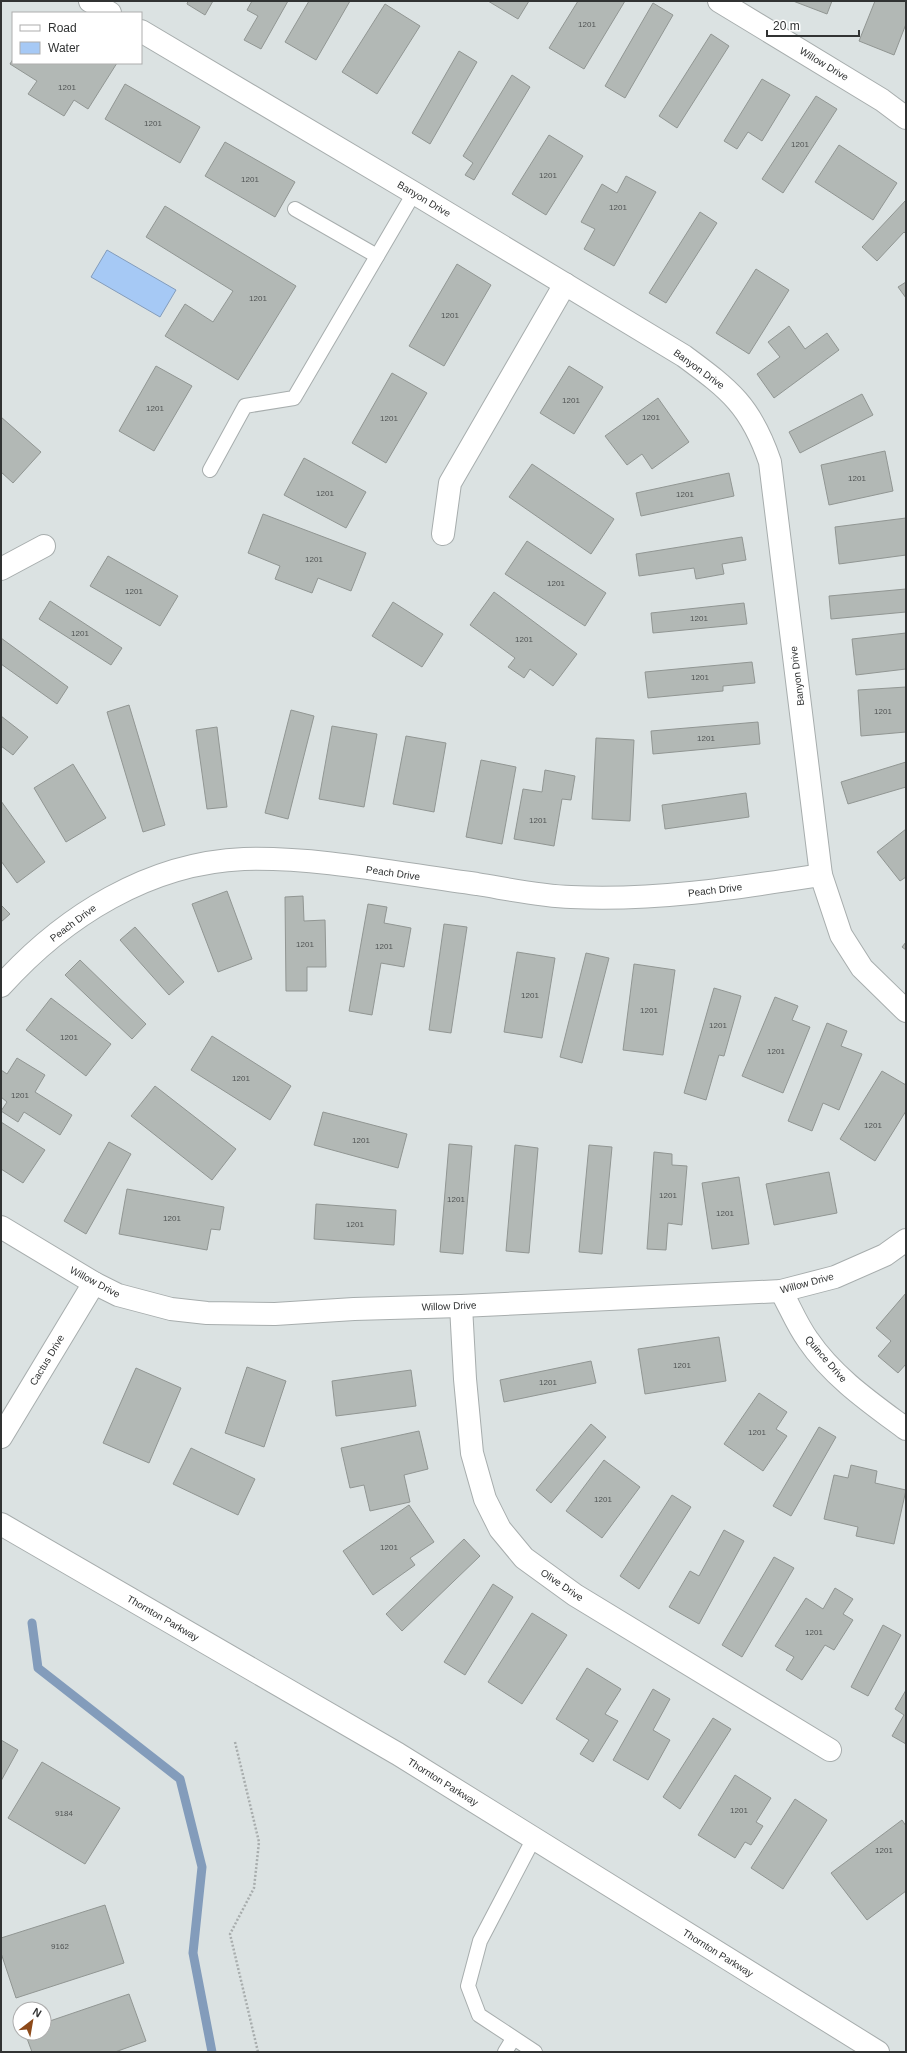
<svg xmlns="http://www.w3.org/2000/svg" width="907" height="2053" viewBox="0 0 907 2053" font-family="Helvetica,sans-serif">
<rect width="100%" height="100%" fill="#dbe2e2"/>
<path fill="#a6c9f5" stroke="#839cbb" d="M 107,250 L 176,290 L 160,317 L 91,277 Z"/>
<g fill="none" stroke-linecap="round" stroke-linejoin="round">
<path stroke="#839cbb" stroke-width="9" d="M 32,1623 L 38,1668 L 180,1779 L 202,1867 L 193,1953 L 212,2052"/>
</g>
<g fill="#b2b8b5" stroke="#919693">
<path d="M 188,1 L 213,1 L 205,15 L 187,4 Z"/>
<path d="M 252,1 L 288,1 L 261,49 L 244,40 L 258,16 L 247,10 Z"/>
<path d="M 309,1 L 350,1 L 316,60 L 285,42 Z"/>
<path d="M 488,1 L 529,1 L 518,19 Z"/>
<path d="M 578,1 L 625,1 L 584,69 L 549,48 Z"/>
<path d="M 793,1 L 832,1 L 827,14 Z"/>
<path d="M 875,1 L 906,1 L 906,24 L 894,55 L 859,41 Z"/>
<path d="M 653,3 L 673,15 L 625,98 L 605,86 Z"/>
<path d="M 385,4 L 420,26 L 377,94 L 342,72 Z"/>
<path d="M 711,34 L 729,46 L 677,128 L 659,116 Z"/>
<path d="M 459,51 L 477,62 L 430,144 L 412,133 Z"/>
<path d="M 13,59 L 13,63 L 117,63 L 88,109 L 74,100 L 64,116 L 28,94 L 37,81 L 10,64 Z"/>
<path d="M 512,75 L 530,87 L 474,180 L 465,175 L 473,163 L 463,156 Z"/>
<path d="M 762,79 L 790,95 L 762,141 L 748,132 L 737,149 L 724,141 Z"/>
<path d="M 125,84 L 200,127 L 180,163 L 105,119 Z"/>
<path d="M 816,96 L 837,109 L 783,193 L 762,179 Z"/>
<path d="M 549,135 L 583,156 L 546,215 L 512,194 Z"/>
<path d="M 225,142 L 295,182 L 275,217 L 205,176 Z"/>
<path d="M 839,145 L 897,183 L 873,220 L 815,182 Z"/>
<path d="M 626,176 L 656,192 L 614,266 L 584,249 L 595,229 L 581,222 L 602,184 L 617,193 Z"/>
<path d="M 906,200 L 906,234 L 904,232 L 877,261 L 862,247 Z"/>
<path d="M 165,206 L 296,286 L 238,380 L 165,336 L 185,304 L 213,322 L 233,291 L 146,237 Z"/>
<path d="M 700,212 L 717,223 L 666,303 L 649,293 Z"/>
<path d="M 457,264 L 491,285 L 444,366 L 409,346 Z"/>
<path d="M 756,269 L 789,290 L 749,354 L 716,333 Z"/>
<path d="M 906,282 L 906,298 L 898,287 Z"/>
<path d="M 789,326 L 805,349 L 827,333 L 839,350 L 774,398 L 757,374 L 780,357 L 768,342 Z"/>
<path d="M 156,366 L 192,386 L 154,451 L 119,431 Z"/>
<path d="M 569,366 L 603,387 L 574,434 L 540,413 Z"/>
<path d="M 392,373 L 427,393 L 386,463 L 352,443 Z"/>
<path d="M 862,394 L 873,415 L 800,453 L 789,432 Z"/>
<path d="M 658,398 L 689,442 L 652,469 L 642,454 L 627,465 L 605,436 Z"/>
<path d="M 1,417 L 41,452 L 13,483 L 1,472 Z"/>
<path d="M 885,451 L 893,491 L 829,505 L 821,465 Z"/>
<path d="M 304,458 L 366,492 L 346,528 L 284,495 Z"/>
<path d="M 532,464 L 614,519 L 591,554 L 509,497 Z"/>
<path d="M 729,473 L 734,496 L 641,516 L 636,493 Z"/>
<path d="M 263,514 L 366,553 L 351,591 L 318,578 L 312,593 L 275,579 L 280,566 L 248,553 Z"/>
<path d="M 906,518 L 906,555 L 839,564 L 835,527 Z"/>
<path d="M 742,537 L 746,560 L 722,564 L 724,574 L 696,579 L 694,568 L 639,576 L 636,554 Z"/>
<path d="M 527,541 L 606,593 L 585,626 L 505,574 Z"/>
<path d="M 108,556 L 178,596 L 160,626 L 90,586 Z"/>
<path d="M 906,589 L 906,612 L 831,619 L 829,596 Z"/>
<path d="M 494,592 L 577,654 L 553,686 L 530,669 L 524,678 L 508,667 L 515,658 L 470,625 Z"/>
<path d="M 50,601 L 122,648 L 111,665 L 39,619 Z"/>
<path d="M 393,602 L 443,634 L 422,667 L 372,636 Z"/>
<path d="M 744,603 L 747,624 L 653,633 L 651,613 Z"/>
<path d="M 906,633 L 906,669 L 856,675 L 852,639 Z"/>
<path d="M 1,638 L 68,687 L 57,704 L 1,664 Z"/>
<path d="M 752,662 L 755,683 L 723,686 L 723,691 L 648,698 L 645,672 Z"/>
<path d="M 906,687 L 906,732 L 861,736 L 858,690 Z"/>
<path d="M 129,705 L 165,825 L 143,832 L 107,712 Z"/>
<path d="M 291,710 L 314,716 L 288,819 L 265,813 Z"/>
<path d="M 1,716 L 28,737 L 13,755 L 1,746 Z"/>
<path d="M 758,722 L 760,744 L 653,754 L 651,731 Z"/>
<path d="M 332,726 L 377,734 L 364,807 L 319,799 Z"/>
<path d="M 217,727 L 227,807 L 207,809 L 196,730 Z"/>
<path d="M 406,736 L 446,743 L 434,812 L 393,804 Z"/>
<path d="M 596,738 L 634,740 L 630,821 L 592,819 Z"/>
<path d="M 481,760 L 516,767 L 502,844 L 466,837 Z"/>
<path d="M 906,762 L 906,787 L 848,804 L 841,782 Z"/>
<path d="M 73,764 L 106,818 L 66,842 L 34,788 Z"/>
<path d="M 545,770 L 575,776 L 571,800 L 562,799 L 554,846 L 514,839 L 523,789 L 542,792 Z"/>
<path d="M 746,793 L 749,817 L 665,829 L 662,805 Z"/>
<path d="M 1,801 L 45,862 L 17,883 L 1,861 Z"/>
<path d="M 906,829 L 906,877 L 900,881 L 877,852 Z"/>
<path d="M 227,891 L 252,959 L 218,972 L 192,904 Z"/>
<path d="M 303,896 L 304,921 L 325,920 L 326,967 L 307,967 L 307,991 L 286,991 L 285,897 Z"/>
<path d="M 368,904 L 387,907 L 384,923 L 411,928 L 404,967 L 381,963 L 372,1015 L 349,1011 Z"/>
<path d="M 1,905 L 10,914 L 1,922 Z"/>
<path d="M 444,924 L 467,927 L 451,1033 L 429,1030 Z"/>
<path d="M 135,927 L 184,982 L 169,995 L 120,940 Z"/>
<path d="M 906,942 L 906,950 L 902,947 Z"/>
<path d="M 517,952 L 555,958 L 542,1038 L 504,1032 Z"/>
<path d="M 586,953 L 609,958 L 582,1063 L 560,1057 Z"/>
<path d="M 80,960 L 146,1024 L 132,1039 L 65,975 Z"/>
<path d="M 634,964 L 675,970 L 663,1055 L 623,1050 Z"/>
<path d="M 714,988 L 741,996 L 724,1056 L 719,1055 L 706,1100 L 684,1093 Z"/>
<path d="M 775,997 L 798,1006 L 792,1020 L 810,1027 L 783,1093 L 742,1076 Z"/>
<path d="M 51,998 L 111,1044 L 86,1076 L 26,1030 Z"/>
<path d="M 827,1023 L 847,1031 L 841,1046 L 862,1054 L 839,1110 L 823,1103 L 812,1131 L 788,1121 Z"/>
<path d="M 212,1036 L 291,1086 L 270,1120 L 191,1070 Z"/>
<path d="M 17,1058 L 45,1075 L 35,1092 L 72,1115 L 60,1135 L 24,1112 L 18,1122 L 1,1111 L 7,1102 L 1,1097 L 1,1070 L 7,1074 Z"/>
<path d="M 882,1071 L 906,1085 L 906,1111 L 875,1161 L 840,1139 Z"/>
<path d="M 155,1086 L 236,1149 L 212,1180 L 131,1116 Z"/>
<path d="M 323,1112 L 407,1134 L 398,1168 L 314,1145 Z"/>
<path d="M 1,1122 L 45,1150 L 23,1183 L 1,1169 Z"/>
<path d="M 109,1142 L 131,1154 L 86,1234 L 64,1221 Z"/>
<path d="M 449,1144 L 472,1146 L 463,1254 L 440,1252 Z"/>
<path d="M 515,1145 L 538,1148 L 529,1253 L 506,1251 Z"/>
<path d="M 589,1145 L 612,1147 L 602,1254 L 579,1252 Z"/>
<path d="M 654,1152 L 672,1154 L 672,1165 L 687,1166 L 682,1225 L 668,1223 L 666,1250 L 647,1249 Z"/>
<path d="M 829,1172 L 837,1213 L 774,1225 L 766,1184 Z"/>
<path d="M 739,1177 L 749,1244 L 712,1249 L 702,1183 Z"/>
<path d="M 127,1189 L 224,1207 L 220,1230 L 211,1229 L 207,1250 L 119,1234 Z"/>
<path d="M 316,1204 L 396,1210 L 394,1245 L 314,1239 Z"/>
<path d="M 906,1293 L 906,1364 L 898,1373 L 878,1356 L 891,1341 L 876,1328 Z"/>
<path d="M 719,1337 L 726,1381 L 645,1394 L 638,1349 Z"/>
<path d="M 591,1361 L 596,1383 L 504,1402 L 500,1380 Z"/>
<path d="M 247,1367 L 286,1381 L 264,1447 L 225,1433 Z"/>
<path d="M 136,1368 L 181,1388 L 149,1463 L 103,1443 Z"/>
<path d="M 411,1370 L 416,1406 L 336,1416 L 332,1381 Z"/>
<path d="M 759,1393 L 787,1412 L 776,1429 L 787,1436 L 763,1471 L 724,1444 Z"/>
<path d="M 591,1424 L 606,1437 L 551,1503 L 536,1490 Z"/>
<path d="M 819,1427 L 836,1437 L 791,1516 L 773,1506 Z"/>
<path d="M 419,1431 L 428,1469 L 404,1475 L 410,1502 L 370,1511 L 364,1485 L 350,1488 L 341,1448 Z"/>
<path d="M 191,1448 L 255,1479 L 238,1515 L 173,1484 Z"/>
<path d="M 604,1460 L 640,1487 L 602,1538 L 566,1511 Z"/>
<path d="M 851,1465 L 877,1471 L 875,1483 L 906,1490 L 894,1544 L 856,1536 L 858,1527 L 824,1519 L 834,1475 L 848,1478 Z"/>
<path d="M 672,1495 L 691,1507 L 639,1589 L 620,1576 Z"/>
<path d="M 409,1505 L 434,1542 L 410,1558 L 415,1565 L 373,1595 L 343,1551 Z"/>
<path d="M 724,1530 L 744,1541 L 699,1624 L 669,1607 L 690,1571 L 699,1576 Z"/>
<path d="M 464,1539 L 480,1556 L 402,1631 L 386,1614 Z"/>
<path d="M 774,1557 L 794,1568 L 742,1657 L 722,1645 Z"/>
<path d="M 493,1584 L 513,1597 L 465,1675 L 444,1662 Z"/>
<path d="M 835,1588 L 853,1599 L 843,1614 L 853,1620 L 834,1650 L 825,1645 L 802,1680 L 786,1670 L 794,1657 L 775,1646 L 806,1598 L 823,1609 Z"/>
<path d="M 532,1613 L 567,1635 L 522,1704 L 488,1682 Z"/>
<path d="M 883,1625 L 901,1635 L 868,1696 L 851,1687 Z"/>
<path d="M 587,1668 L 621,1689 L 605,1714 L 618,1721 L 593,1762 L 580,1754 L 589,1740 L 556,1719 Z"/>
<path d="M 653,1689 L 670,1699 L 653,1730 L 670,1740 L 648,1780 L 613,1760 Z"/>
<path d="M 906,1690 L 906,1744 L 892,1736 L 904,1715 L 895,1709 Z"/>
<path d="M 713,1718 L 731,1729 L 680,1809 L 663,1797 Z"/>
<path d="M 1,1740 L 18,1750 L 1,1781 Z"/>
<path d="M 42,1762 L 120,1808 L 85,1864 L 8,1818 Z"/>
<path d="M 735,1775 L 771,1798 L 756,1822 L 763,1826 L 751,1845 L 745,1842 L 735,1858 L 698,1835 Z"/>
<path d="M 795,1799 L 827,1820 L 783,1889 L 751,1868 Z"/>
<path d="M 902,1820 L 906,1826 L 906,1891 L 867,1920 L 831,1873 Z"/>
<path d="M 105,1905 L 124,1963 L 16,1998 L 1,1953 L 1,1938 Z"/>
<path d="M 129,1994 L 146,2041 L 115,2052 L 32,2052 L 25,2033 L 44,2033 L 44,2023 Z"/>
</g>
<g fill="none" stroke-linecap="round" stroke-linejoin="round">
<g stroke="#a7adad" stroke-width="16">
<g id="lane">
<path d="M 295,209 L 377,256"/>
<path d="M 210,470 L 245,406 L 294,398 L 414,193"/>
<path d="M 534,1838 L 480,1941 L 468,1986 L 479,2015 L 535,2052"/>
<path d="M 505,2052 L 513,2039"/>
</g>
</g>
<g stroke="#a7adad" stroke-width="24">
<g id="street">
<path d="M 90,1 L 110,13"/>
<path d="M 719,1 L 882,100 L 906,118"/>
<path d="M 141,31 L 414,193 L 684,356 C 730,390 751,406 770,462 L 821,875 L 841,935 L 862,968 L 906,1011"/>
<path d="M 443,534 L 450,483 L 565,284"/>
<path d="M 1,569 L 44,546"/>
<path d="M 1,986 C 64,916 149,863 244,859 C 320,857 401,874 477,884 C 508,889 540,896 571,897 C 656,901 737,888 821,875"/>
<path d="M 1,1227 L 94,1283 L 118,1295 L 171,1309 L 207,1313 L 275,1314 L 354,1309 L 461,1306 L 781,1291 L 835,1277 L 885,1255 L 906,1240"/>
<path d="M 781,1291 C 790,1307 797,1325 808,1340 C 833,1377 871,1403 906,1429"/>
<path d="M 461,1306 L 465,1379 L 472,1453 L 485,1499 L 500,1529 L 524,1558 L 575,1595 L 830,1750"/>
<path d="M 1,1437 L 94,1283"/>
</g>
</g>
<g stroke="#a7adad" stroke-width="24">
<path id="primary" d="M 1,1524 L 398,1754 L 878,2052"/>
</g>
<path stroke="#a8adad" stroke-width="2.5" stroke-dasharray="2 2" stroke-linecap="butt" d="M 235,1742 L 259,1842 L 254,1888 L 230,1934 L 258,2052"/>
<use href="#lane" stroke="#fff" stroke-width="14"/>
<use href="#street" stroke="#fff" stroke-width="22"/>
<use href="#primary" stroke="#fff" stroke-width="22"/>
</g>
<g text-anchor="middle" dominant-baseline="central" stroke-width="3" stroke-linejoin="round" paint-order="stroke">
<g font-size="8" fill="#515454">
<text x="587" y="24">1201</text>
<text x="67" y="87">1201</text>
<text x="153" y="123">1201</text>
<text x="800" y="144">1201</text>
<text x="548" y="175">1201</text>
<text x="250" y="179">1201</text>
<text x="618" y="207">1201</text>
<text x="258" y="298">1201</text>
<text x="450" y="315">1201</text>
<text x="571" y="400">1201</text>
<text x="155" y="408">1201</text>
<text x="651" y="417">1201</text>
<text x="389" y="418">1201</text>
<text x="857" y="478">1201</text>
<text x="325" y="493">1201</text>
<text x="685" y="494">1201</text>
<text x="314" y="559">1201</text>
<text x="556" y="583">1201</text>
<text x="134" y="591">1201</text>
<text x="699" y="618">1201</text>
<text x="80" y="633">1201</text>
<text x="524" y="639">1201</text>
<text x="700" y="677">1201</text>
<text x="883" y="711">1201</text>
<text x="706" y="738">1201</text>
<text x="538" y="820">1201</text>
<text x="305" y="944">1201</text>
<text x="384" y="946">1201</text>
<text x="530" y="995">1201</text>
<text x="649" y="1010">1201</text>
<text x="718" y="1025">1201</text>
<text x="69" y="1037">1201</text>
<text x="776" y="1051">1201</text>
<text x="241" y="1078">1201</text>
<text x="20" y="1095">1201</text>
<text x="873" y="1125">1201</text>
<text x="361" y="1140">1201</text>
<text x="668" y="1195">1201</text>
<text x="456" y="1199">1201</text>
<text x="725" y="1213">1201</text>
<text x="172" y="1218">1201</text>
<text x="355" y="1224">1201</text>
<text x="682" y="1365">1201</text>
<text x="548" y="1382">1201</text>
<text x="757" y="1432">1201</text>
<text x="603" y="1499">1201</text>
<text x="389" y="1547">1201</text>
<text x="814" y="1632">1201</text>
<text x="739" y="1810">1201</text>
<text x="64" y="1813">9184</text>
<text x="884" y="1850">1201</text>
<text x="60" y="1946">9162</text>
</g>
<g font-size="10" fill="#313333" stroke="#fff">
<text transform="translate(824 64) rotate(31)">Willow Drive</text>
<text transform="translate(424 199) rotate(31)">Banyon Drive</text>
<text transform="translate(699 369) rotate(36)">Banyon Drive</text>
<text transform="translate(797 676) rotate(-97)">Banyon Drive</text>
<text transform="translate(393 873) rotate(8)">Peach Drive</text>
<text transform="translate(715 890) rotate(-7)">Peach Drive</text>
<text transform="translate(73 923) rotate(-37)">Peach Drive</text>
<text transform="translate(95 1282) rotate(28)">Willow Drive</text>
<text transform="translate(807 1283) rotate(-15)">Willow Drive</text>
<text transform="translate(449 1306) rotate(-2)">Willow Drive</text>
<text transform="translate(826 1359) rotate(49)">Quince Drive</text>
<text transform="translate(47 1360) rotate(-59)">Cactus Drive</text>
<text transform="translate(562 1585) rotate(34)">Olive Drive</text>
<text transform="translate(163 1618) rotate(30)">Thornton Parkway</text>
<text transform="translate(443 1782) rotate(32)">Thornton Parkway</text>
<text transform="translate(718 1953) rotate(32)">Thornton Parkway</text>
</g>
</g>
<rect width="907" height="2053" fill="none" stroke="#313333" stroke-width="4"/>
<rect x="12" y="12" width="130" height="52" fill="#ffffff" stroke="#adadad"/>
<rect x="20" y="25" width="20" height="6" fill="#ffffff" stroke="#adadad"/>
<text x="48" y="32" font-size="12" fill="#313333">Road</text>
<rect x="20" y="42" width="20" height="12" fill="#a6c9f5" stroke="#adadad"/>
<text x="48" y="52" font-size="12" fill="#313333">Water</text>
<g transform="translate(32 2021) rotate(31)"><circle r="19" fill="#ffffff" stroke="#adadad"/>
<path d="M0-3L7 15L0 10L-7 15Z" fill="#8d4a1a"/>
<text y="-6" font-size="11" font-weight="bold" text-anchor="middle" fill="#313333">N</text>
</g>
<path d="M767 30v6h92v-6" fill="none" stroke="#313333" stroke-width="2"/>
<text x="773" y="30" font-size="12" fill="#313333" stroke="#ffffff" stroke-width="3" paint-order="stroke">20 m</text>
</svg>
